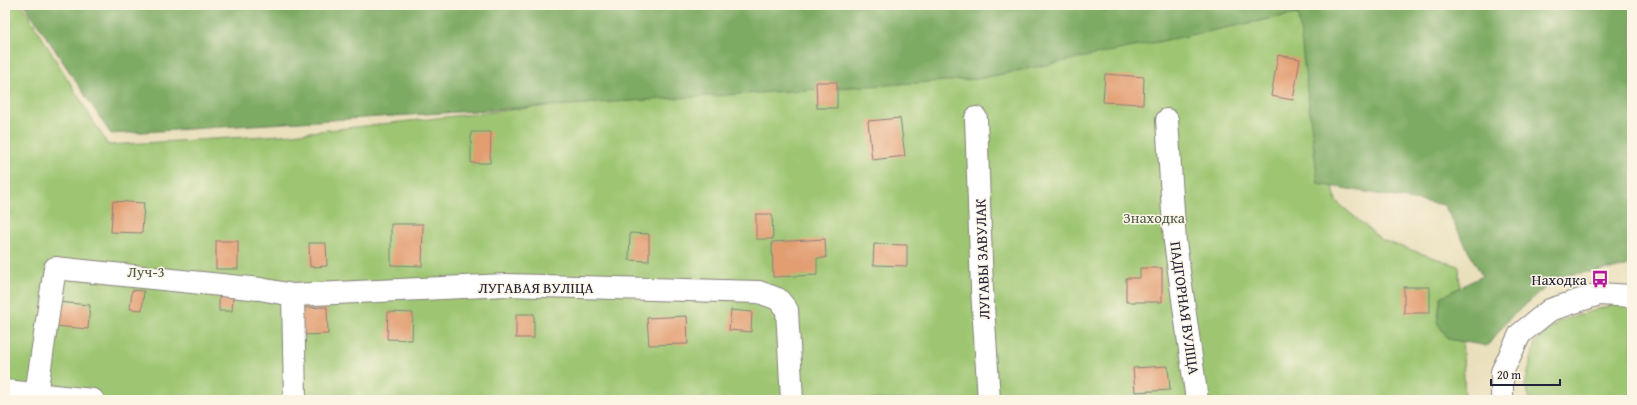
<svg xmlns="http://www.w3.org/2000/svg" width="1637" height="405" viewBox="0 0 1637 405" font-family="'Gentium Book Plus',serif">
<rect width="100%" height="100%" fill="#fcf5e5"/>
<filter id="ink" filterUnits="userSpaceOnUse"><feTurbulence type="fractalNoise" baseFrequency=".025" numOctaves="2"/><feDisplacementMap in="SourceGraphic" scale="8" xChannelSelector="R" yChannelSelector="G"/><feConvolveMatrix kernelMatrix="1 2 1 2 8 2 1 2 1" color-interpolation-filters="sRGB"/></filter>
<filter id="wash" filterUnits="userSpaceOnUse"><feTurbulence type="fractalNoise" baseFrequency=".012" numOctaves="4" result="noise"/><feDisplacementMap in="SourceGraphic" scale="16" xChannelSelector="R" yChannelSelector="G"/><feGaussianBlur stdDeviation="0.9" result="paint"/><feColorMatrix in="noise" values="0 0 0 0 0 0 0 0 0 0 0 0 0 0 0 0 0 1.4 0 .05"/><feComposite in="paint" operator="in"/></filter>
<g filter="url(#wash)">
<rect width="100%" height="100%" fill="#e9dfbb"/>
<g fill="#9ec672" stroke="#607456">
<path d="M 5,5 L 22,5 L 108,145 L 283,135 L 843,73 L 1299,14 L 1336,201 L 1382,240 L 1459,266 L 1465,400 L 5,400 Z"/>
<path d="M 1615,304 L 1632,308 L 1632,400 L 1530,400 L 1525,386 L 1535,342 L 1559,321 Z"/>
</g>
<path fill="#7eab64" stroke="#506650" d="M 25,5 L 1632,5 L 1632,266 L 1559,276 L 1510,318 L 1487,346 L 1448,339 L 1437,322 L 1441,297 L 1482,276 L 1444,205 L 1318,184 L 1298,13 L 978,79 L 111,134 Z"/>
<g id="blocks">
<g fill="#e29d71">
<path d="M 1278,55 L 1300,59 L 1293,100 L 1271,96 Z"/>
<path d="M 1105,74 L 1144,77 L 1143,104 L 1103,102 Z"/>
<path d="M 816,82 L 837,82 L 837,108 L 817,108 Z"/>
<path d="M 900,118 L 905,156 L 872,160 L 868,121 Z"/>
<path d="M 471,132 L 491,132 L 490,163 L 471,163 Z"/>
<path d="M 113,201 L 144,203 L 142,233 L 111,232 Z"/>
<path d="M 756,214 L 772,214 L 773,239 L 756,239 Z"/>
<path d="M 391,224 L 423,224 L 422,266 L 391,265 Z"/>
<path d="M 630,233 L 649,234 L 649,261 L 629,260 Z"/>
<path d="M 825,239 L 826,258 L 817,258 L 817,275 L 773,277 L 772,242 Z"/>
<rect x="216" y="241" width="22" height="28"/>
<path d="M 309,243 L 326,243 L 327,266 L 310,267 Z"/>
<path d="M 874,244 L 907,245 L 907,266 L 873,265 Z"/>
<path d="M 1140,268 L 1162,268 L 1162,302 L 1126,302 L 1126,278 L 1140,278 Z"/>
<rect x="1404" y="287" width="26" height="26"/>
<path d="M 132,290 L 144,291 L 142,310 L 130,309 Z"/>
<path d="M 219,296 L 233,297 L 232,311 L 219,311 Z"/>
<path d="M 57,302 L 90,305 L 88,329 L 55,326 Z"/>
<path d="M 327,307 L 328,334 L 301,335 L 300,308 Z"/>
<path d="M 731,310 L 752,312 L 751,332 L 729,330 Z"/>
<path d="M 388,312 L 413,313 L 412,340 L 387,339 Z"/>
<rect x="516" y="314" width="18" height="24"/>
<path d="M 687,316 L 688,344 L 649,345 L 647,318 Z"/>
<path d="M 1168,366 L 1170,390 L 1135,392 L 1133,368 Z"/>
</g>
</g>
</g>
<g filter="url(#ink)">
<use href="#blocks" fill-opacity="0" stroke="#86807b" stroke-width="1"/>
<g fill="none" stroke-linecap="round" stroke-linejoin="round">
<g stroke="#86807b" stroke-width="24">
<g id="minor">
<path d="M 976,118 L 982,289 L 989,400"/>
<path d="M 1167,120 L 1175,242 L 1197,400"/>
<path d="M 5,391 L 93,400"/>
<path d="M 36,394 L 55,268 L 260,289 L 293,295"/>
<path d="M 295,400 L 293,295 L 506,285 L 759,292 L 778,299 L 787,310 L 792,400"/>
<path d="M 1502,400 L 1502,372 L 1520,334 L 1550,310 L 1599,294 L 1632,296"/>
</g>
</g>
<use href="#minor" stroke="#fff" stroke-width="22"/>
</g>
</g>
<defs>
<g id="bus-bare" transform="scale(1.38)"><path d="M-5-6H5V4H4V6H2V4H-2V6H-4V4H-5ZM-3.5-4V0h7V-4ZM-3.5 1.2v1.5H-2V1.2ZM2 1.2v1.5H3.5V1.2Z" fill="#b5179e" stroke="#fcf5e5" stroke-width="2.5" paint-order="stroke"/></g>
</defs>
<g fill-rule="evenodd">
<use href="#bus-bare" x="1600" y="279"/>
</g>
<g text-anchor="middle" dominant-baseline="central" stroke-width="3" stroke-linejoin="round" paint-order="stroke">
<g font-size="15" fill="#4d5b4e" stroke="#fcf5e5">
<text x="1154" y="217">Знаходка</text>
<text x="146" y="271">Луч-3</text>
</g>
<g font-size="15" fill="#22223b" stroke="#fcf5e5">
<text transform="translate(982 259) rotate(-92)">ЛУГАВЫ ЗАВУЛАК</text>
<text x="536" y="287">ЛУГАВАЯ ВУЛІЦА</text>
<text transform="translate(1185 308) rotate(82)">ПАДГОРНАЯ ВУЛІЦА</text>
</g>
<g font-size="15" fill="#22223b" stroke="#fcf5e5" text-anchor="end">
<text x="1587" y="279">Находка</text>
</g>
</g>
<rect width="1637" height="405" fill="none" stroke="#fcf5e5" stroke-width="20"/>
<path d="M1491 379v6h69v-6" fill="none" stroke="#22223b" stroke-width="2"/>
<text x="1497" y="379" font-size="12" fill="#22223b" stroke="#fcf5e5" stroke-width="3" paint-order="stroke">20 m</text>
</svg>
